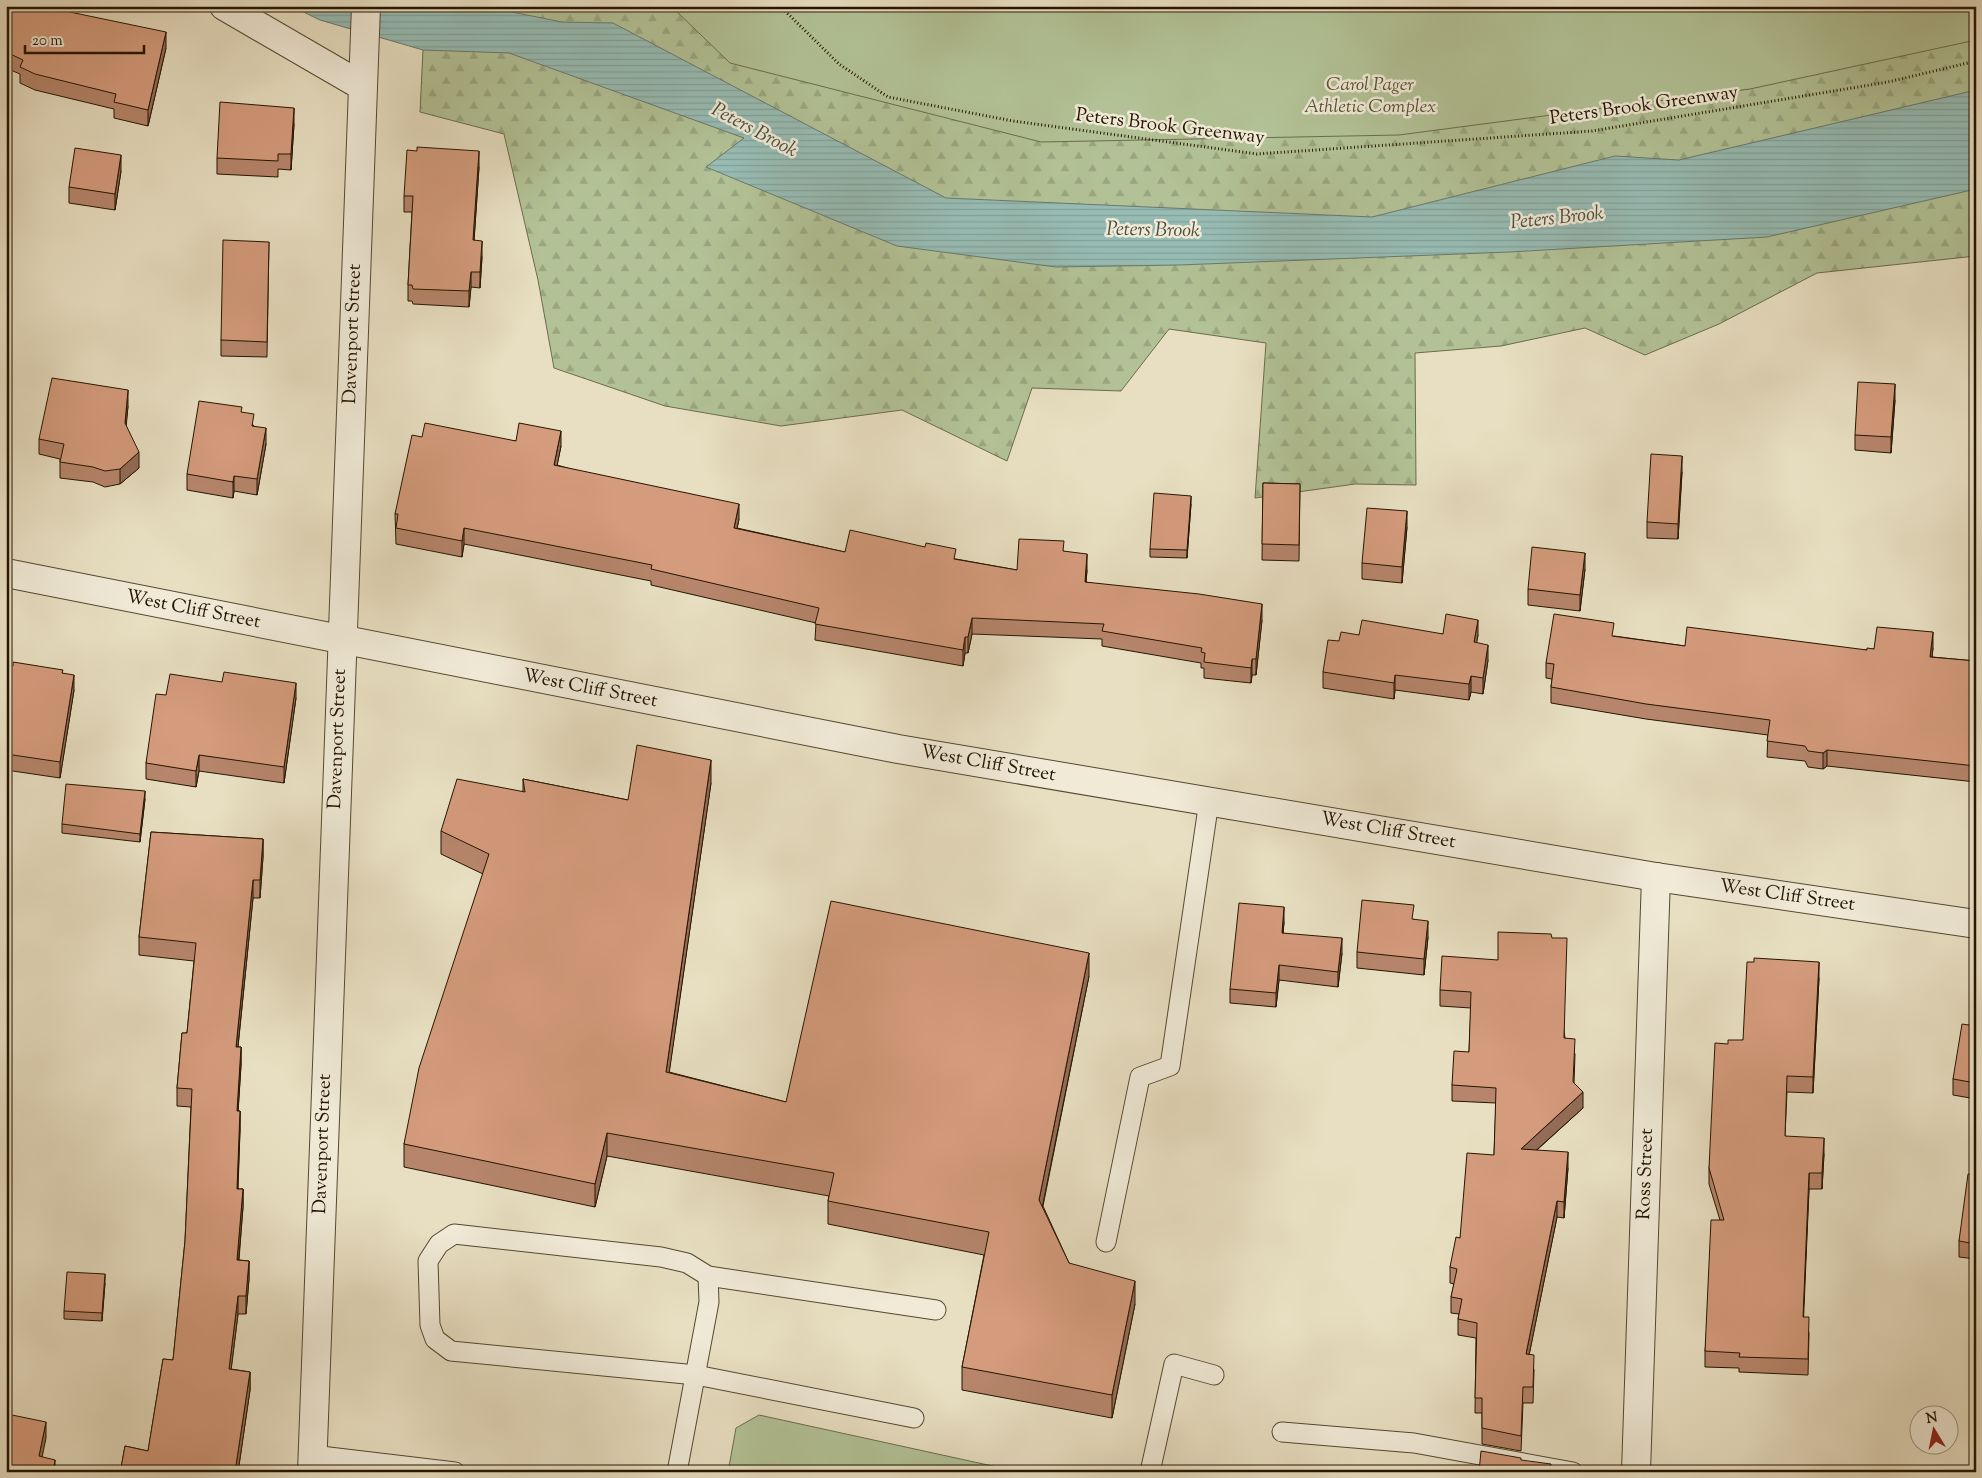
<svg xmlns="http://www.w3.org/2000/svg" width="1982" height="1478" viewBox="0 0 1982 1478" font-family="'Sorts Mill Goudy',serif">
<defs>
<pattern id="forest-firs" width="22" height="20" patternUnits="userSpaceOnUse" patternTransform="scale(1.25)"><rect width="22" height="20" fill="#b2c296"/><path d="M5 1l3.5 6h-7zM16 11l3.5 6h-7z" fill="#99a680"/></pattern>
<pattern id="water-rules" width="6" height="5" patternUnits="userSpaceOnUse" patternTransform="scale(1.25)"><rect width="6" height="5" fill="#97bcb4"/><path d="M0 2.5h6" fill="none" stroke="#82a199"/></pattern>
</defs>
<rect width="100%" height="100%" fill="#e8dfc2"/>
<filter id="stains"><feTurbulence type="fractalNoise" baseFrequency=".004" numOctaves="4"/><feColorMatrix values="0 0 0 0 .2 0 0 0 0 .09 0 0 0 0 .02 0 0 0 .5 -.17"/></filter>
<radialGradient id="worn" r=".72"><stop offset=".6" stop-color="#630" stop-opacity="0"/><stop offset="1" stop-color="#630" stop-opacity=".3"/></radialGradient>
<g fill="#b2c296" stroke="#6b6c4b">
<path d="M 453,6 L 1976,6 L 1976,90 L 946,198 Z"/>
<path d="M 759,1415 L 1020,1472 L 728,1472 L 736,1428 Z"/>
</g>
<path fill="url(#forest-firs)" stroke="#6b6c4b" d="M 421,6 L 671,6 L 730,63 L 1041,142 L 1399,135 L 1750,89 L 1976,40 L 1976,256 L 1817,273 L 1719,324 L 1645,355 L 1585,328 L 1501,346 L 1415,353 L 1416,485 L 1355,484 L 1255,498 L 1266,343 L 1169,329 L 1121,391 L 1032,388 L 1007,461 L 902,410 L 781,426 L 665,406 L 554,368 L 538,280 L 504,134 L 420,112 L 423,50 Z"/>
<path fill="url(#water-rules)" stroke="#69796c" d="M 291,6 L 482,6 L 562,22 L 613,23 L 946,198 L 1372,217 L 1615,156 L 1679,160 L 1976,90 L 1976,189 L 1767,237 L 1510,252 L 1179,265 L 1056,267 L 897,246 L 706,167 L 744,138 L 509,53 L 423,50 L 320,20 Z"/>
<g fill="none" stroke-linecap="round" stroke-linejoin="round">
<g stroke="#554830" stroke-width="21">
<g id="lane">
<path d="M 1106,1242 L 1140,1077 L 1170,1066 L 1209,801"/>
<path d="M 914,1418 L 696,1375 L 451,1351 L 435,1339 L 430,1325 L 428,1261 L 439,1244 L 454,1234 L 661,1257 L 687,1263 L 708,1276 L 936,1310"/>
<path d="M 1282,1432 L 1414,1443 L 1573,1472"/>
<path d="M 312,1455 L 455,1472"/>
<path d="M 677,1472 L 709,1302 L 708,1276"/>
<path d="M 1150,1472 L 1174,1364 L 1214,1375"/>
</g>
</g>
<g stroke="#554830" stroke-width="30">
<g id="street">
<path d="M 224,6 L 362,86"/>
<path d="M 6,573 L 898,749 L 1656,877 L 1976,924"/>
<path d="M 312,1472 L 366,6"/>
<path d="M 1636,1472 L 1656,877"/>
</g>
</g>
<path stroke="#241500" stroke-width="3" stroke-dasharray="1 2.5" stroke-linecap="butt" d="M 780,6 L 839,64 L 888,97 L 1013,121 L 1257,154 L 1592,131 L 1888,82 L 1976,61"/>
<use href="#lane" stroke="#f0ead7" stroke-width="19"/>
<use href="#street" stroke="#f0ead7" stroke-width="28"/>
</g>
<g fill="#b6856b" stroke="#241500">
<path d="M 6,6 L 72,13 L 166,48 L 148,126 L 114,118 L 114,109 L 35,90 L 20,83 L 20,74 L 6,68 Z"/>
<path d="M 294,124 L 291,170 L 278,169 L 278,177 L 217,174 L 217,158 Z"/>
<path d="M 479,167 L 474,240 L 482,257 L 480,288 L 471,287 L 469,307 L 413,304 L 412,301 L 408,301 L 408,285 L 412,212 L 404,212 L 404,196 Z"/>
<path d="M 121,171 L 115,210 L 69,203 L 69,187 Z"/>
<path d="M 269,242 L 267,357 L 221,356 L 221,340 Z"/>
<path d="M 1895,400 L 1891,453 L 1855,450 L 1855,435 Z"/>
<path d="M 128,406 L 126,425 L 139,468 L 120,484 L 105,487 L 93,482 L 60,478 L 60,459 L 39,454 L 39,439 Z"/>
<path d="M 242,412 L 254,426 L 266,444 L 257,495 L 234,491 L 233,498 L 187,490 L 187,474 Z"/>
<path d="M 422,437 L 516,441 L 561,446 L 557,465 L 739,519 L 737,528 L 845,552 L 956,559 L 1017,570 L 1064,551 L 1087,570 L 1086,582 L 1262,620 L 1256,675 L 1252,675 L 1251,683 L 1204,678 L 1204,668 L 1201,668 L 1201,663 L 1102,646 L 1102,639 L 972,634 L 968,653 L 965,653 L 963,666 L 815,640 L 816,623 L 651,585 L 651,581 L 464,544 L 462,557 L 396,544 L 395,514 Z"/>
<path d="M 1682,472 L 1678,539 L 1647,538 L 1647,522 Z"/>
<path d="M 1263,483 L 1300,484 L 1299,561 L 1262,560 Z"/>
<path d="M 1191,504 L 1187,558 L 1150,557 L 1150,549 Z"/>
<path d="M 1407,527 L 1402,583 L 1362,579 L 1362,563 Z"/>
<path d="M 1585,569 L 1580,611 L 1528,605 L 1528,589 Z"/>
<path d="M 1443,634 L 1478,635 L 1476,643 L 1488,660 L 1483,694 L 1471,692 L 1469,700 L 1395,690 L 1394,699 L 1323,688 L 1323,672 L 1339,641 L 1359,635 Z"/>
<path d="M 1614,636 L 1685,646 L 1867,650 L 1874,649 L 1933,648 L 1932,657 L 1976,661 L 1976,782 L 1827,766 L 1823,769 L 1808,767 L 1805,761 L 1767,757 L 1768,735 L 1646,719 L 1551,703 L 1551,687 L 1552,679 L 1546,678 L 1546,663 Z"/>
<path d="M 6,665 L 63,673 L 74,690 L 60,778 L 6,770 Z"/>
<path d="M 166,695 L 296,698 L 284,783 L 199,771 L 196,787 L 146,779 L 146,763 Z"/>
<path d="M 523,779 L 628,800 L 711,783 L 669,1072 L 786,1102 L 1089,976 L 1043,1206 L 1069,1263 L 1135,1304 L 1112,1418 L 962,1390 L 962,1367 L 984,1255 L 828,1224 L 828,1201 L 829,1196 L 607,1156 L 595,1207 L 404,1167 L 404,1144 L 483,874 L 441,854 L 441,831 L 523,791 Z"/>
<path d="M 145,799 L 140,842 L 62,833 L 62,824 Z"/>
<path d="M 151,832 L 263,839 L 263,857 L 260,898 L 253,898 L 238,1047 L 241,1047 L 241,1065 L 238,1111 L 240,1111 L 240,1130 L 238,1189 L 243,1189 L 243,1207 L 239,1260 L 249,1261 L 249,1279 L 246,1314 L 238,1314 L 231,1369 L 250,1372 L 250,1390 L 238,1472 L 115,1472 L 117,1466 L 121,1468 L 125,1446 L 148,1451 L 163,1359 L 173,1360 L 185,1241 L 191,1107 L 177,1106 L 177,1088 L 182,1033 L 187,1033 L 194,961 L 139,955 L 139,937 Z"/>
<path d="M 1414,919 L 1428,937 L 1424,975 L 1357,968 L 1357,952 Z"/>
<path d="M 1284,922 L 1283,933 L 1342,953 L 1338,987 L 1279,980 L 1276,1007 L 1230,1003 L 1230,989 Z"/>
<path d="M 1552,938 L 1565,1038 L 1575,1054 L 1574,1083 L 1583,1108 L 1537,1150 L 1568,1168 L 1564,1218 L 1557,1217 L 1529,1355 L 1534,1370 L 1533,1403 L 1523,1403 L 1521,1451 L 1482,1444 L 1482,1413 L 1475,1413 L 1476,1338 L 1458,1335 L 1458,1319 L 1459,1314 L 1451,1313 L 1451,1297 L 1454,1284 L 1450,1283 L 1450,1267 L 1460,1238 L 1494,1155 L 1496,1103 L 1452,1101 L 1452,1085 L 1469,1052 L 1471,1008 L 1440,1006 L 1440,990 L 1498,960 Z"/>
<path d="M 1819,978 L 1813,1093 L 1787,1092 L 1785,1136 L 1824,1154 L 1822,1189 L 1809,1189 L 1803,1317 L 1809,1333 L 1808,1375 L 1739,1372 L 1739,1368 L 1705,1367 L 1705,1351 L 1720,1220 L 1709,1184 L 1709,1168 L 1728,1044 L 1743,1040 Z"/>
<path d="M 1976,1026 L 1976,1099 L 1953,1095 L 1953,1079 Z"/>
<path d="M 1976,1175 L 1976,1259 L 1959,1257 L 1959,1241 Z"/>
<path d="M 105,1283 L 102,1321 L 64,1319 L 64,1311 Z"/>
</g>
<g fill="#946c57" stroke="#241500">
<path d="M 68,6 L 75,6 L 65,27 L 65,11 Z"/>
<path d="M 166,32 L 166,48 L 148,126 L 148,110 Z"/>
<path d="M 294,108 L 294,124 L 291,170 L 291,154 Z"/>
<path d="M 479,151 L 479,167 L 473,256 L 473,240 Z"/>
<path d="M 121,155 L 121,171 L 115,210 L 115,194 Z"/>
<path d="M 482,241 L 482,257 L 480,288 L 480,272 Z"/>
<path d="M 471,272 L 471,287 L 469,307 L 469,291 Z"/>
<path d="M 1895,384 L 1895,400 L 1891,453 L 1891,437 Z"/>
<path d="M 128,390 L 128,406 L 125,439 L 125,423 Z"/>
<path d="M 266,428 L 266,444 L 257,495 L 257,479 Z"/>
<path d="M 561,431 L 561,446 L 554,481 L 554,465 Z"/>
<path d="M 139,452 L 139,468 L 120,484 L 120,469 Z"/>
<path d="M 1682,456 L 1682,472 L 1678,539 L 1678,524 Z"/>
<path d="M 234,476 L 234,491 L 233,498 L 233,482 Z"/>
<path d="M 1191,496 L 1191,504 L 1187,558 L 1187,550 Z"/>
<path d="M 739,504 L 739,519 L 734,544 L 734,528 Z"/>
<path d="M 1407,511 L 1407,527 L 1402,583 L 1402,567 Z"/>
<path d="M 464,528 L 464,544 L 462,557 L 462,541 Z"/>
<path d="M 1585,553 L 1585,569 L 1580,611 L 1580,595 Z"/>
<path d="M 1087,554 L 1087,570 L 1085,597 L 1085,582 Z"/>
<path d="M 1262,604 L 1262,620 L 1256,675 L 1256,659 Z"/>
<path d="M 972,618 L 972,634 L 968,653 L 968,637 Z"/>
<path d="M 1478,620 L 1478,635 L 1474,658 L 1474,642 Z"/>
<path d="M 1933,632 L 1933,648 L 1930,673 L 1930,657 Z"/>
<path d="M 965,637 L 965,653 L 963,666 L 963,650 Z"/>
<path d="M 1488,645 L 1488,660 L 1483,694 L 1483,678 Z"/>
<path d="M 1252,659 L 1252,675 L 1251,683 L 1251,668 Z"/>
<path d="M 74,675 L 74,690 L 60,778 L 60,762 Z"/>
<path d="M 1395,675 L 1395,690 L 1394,699 L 1394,683 Z"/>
<path d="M 1471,676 L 1471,692 L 1469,700 L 1469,684 Z"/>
<path d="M 296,683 L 296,698 L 284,783 L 284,767 Z"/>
<path d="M 1827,750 L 1827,766 L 1823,769 L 1823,753 Z"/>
<path d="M 199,755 L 199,771 L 196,787 L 196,771 Z"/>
<path d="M 711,760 L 711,783 L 666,1095 L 666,1072 Z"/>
<path d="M 145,791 L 145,799 L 140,842 L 140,834 Z"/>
<path d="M 263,839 L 263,857 L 260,898 L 260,880 Z"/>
<path d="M 253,880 L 253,898 L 236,1065 L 236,1047 Z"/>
<path d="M 1284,907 L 1284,922 L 1282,947 L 1282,933 Z"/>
<path d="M 1428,921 L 1428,937 L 1424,975 L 1424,959 Z"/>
<path d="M 1342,938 L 1342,953 L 1338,987 L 1338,972 Z"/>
<path d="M 1089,953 L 1089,976 L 1039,1223 L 1039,1200 Z"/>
<path d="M 1819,962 L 1819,978 L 1813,1093 L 1813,1077 Z"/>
<path d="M 1279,965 L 1279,980 L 1276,1007 L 1276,993 Z"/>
<path d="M 241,1047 L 241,1065 L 237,1129 L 237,1111 Z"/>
<path d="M 1583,1092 L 1583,1108 L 1521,1164 L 1521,1149 Z"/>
<path d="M 240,1111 L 240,1130 L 237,1207 L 237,1189 Z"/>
<path d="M 607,1133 L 607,1156 L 595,1207 L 595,1184 Z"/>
<path d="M 1824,1138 L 1824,1154 L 1822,1189 L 1822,1173 Z"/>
<path d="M 1568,1152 L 1568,1168 L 1564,1218 L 1564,1202 Z"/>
<path d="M 1809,1173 L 1809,1189 L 1803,1332 L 1803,1317 Z"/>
<path d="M 243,1189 L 243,1207 L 237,1278 L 237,1260 Z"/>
<path d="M 1557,1201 L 1557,1217 L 1526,1370 L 1526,1354 Z"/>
<path d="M 249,1261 L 249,1279 L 246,1314 L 246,1296 Z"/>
<path d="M 105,1274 L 105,1283 L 102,1321 L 102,1313 Z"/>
<path d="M 1135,1281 L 1135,1304 L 1112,1418 L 1112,1395 Z"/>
<path d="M 238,1296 L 238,1314 L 229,1387 L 229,1369 Z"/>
<path d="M 250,1372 L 250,1390 L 238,1472 L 235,1472 Z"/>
<path d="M 46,1422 L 46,1438 L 39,1472 L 39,1456 Z"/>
<path d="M 55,1460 L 55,1472 L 53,1472 Z"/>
</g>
<g fill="#d49b7c" stroke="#241500">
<path d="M 6,6 L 68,6 L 65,11 L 166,32 L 148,110 L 114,102 L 116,94 L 35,74 L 20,67 L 23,60 L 6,52 Z"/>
<path d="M 220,102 L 294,108 L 291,154 L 278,154 L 278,161 L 217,158 Z"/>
<path d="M 417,147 L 479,151 L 473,240 L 482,241 L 480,272 L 471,272 L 469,291 L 413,289 L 412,285 L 408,285 L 413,196 L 404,196 L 407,150 L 417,151 Z"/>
<path d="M 75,148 L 121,155 L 115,194 L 69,187 Z"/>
<path d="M 223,240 L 269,242 L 267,342 L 221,340 Z"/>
<path d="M 52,378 L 128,390 L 125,423 L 139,452 L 120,469 L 105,471 L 93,467 L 60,462 L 64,444 L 39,439 Z"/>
<path d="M 1858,382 L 1895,384 L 1891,437 L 1855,435 Z"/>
<path d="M 199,401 L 242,407 L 241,412 L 254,414 L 252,426 L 266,428 L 257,479 L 234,476 L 233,482 L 187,474 Z"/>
<path d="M 425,423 L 516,441 L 519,423 L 561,431 L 554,465 L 739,504 L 734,528 L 845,552 L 850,530 L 925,547 L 926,543 L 956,549 L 954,559 L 1017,570 L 1019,539 L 1064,541 L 1063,551 L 1087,554 L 1085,582 L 1199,594 L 1262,604 L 1256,659 L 1252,659 L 1251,668 L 1204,662 L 1205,653 L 1201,652 L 1202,648 L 1102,631 L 1104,624 L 972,618 L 968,637 L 965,637 L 963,650 L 815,624 L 819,608 L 651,569 L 652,565 L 464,528 L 462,541 L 396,528 L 398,514 L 395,514 L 412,435 L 422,437 Z"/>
<path d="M 1651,454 L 1682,456 L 1678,524 L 1647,522 Z"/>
<path d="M 1263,483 L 1300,484 L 1299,545 L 1262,544 Z"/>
<path d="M 1154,493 L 1191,496 L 1187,550 L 1150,549 Z"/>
<path d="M 1367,508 L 1407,511 L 1402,567 L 1362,563 Z"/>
<path d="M 1532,547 L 1585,553 L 1580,595 L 1528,589 Z"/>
<path d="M 1446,614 L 1478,620 L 1474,642 L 1488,645 L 1483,678 L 1471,676 L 1469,684 L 1395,675 L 1394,683 L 1323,672 L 1328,640 L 1339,641 L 1341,632 L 1359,635 L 1362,620 L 1443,634 Z"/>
<path d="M 1554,614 L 1614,623 L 1612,636 L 1685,646 L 1687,627 L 1867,650 L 1867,648 L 1874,649 L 1877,627 L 1933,632 L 1930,657 L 1976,661 L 1976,766 L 1827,750 L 1823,753 L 1808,751 L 1805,746 L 1767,741 L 1770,720 L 1646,704 L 1551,687 L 1554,664 L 1546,663 Z"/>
<path d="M 13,662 L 63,670 L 62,673 L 74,675 L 60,762 L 6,754 L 6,665 L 13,666 Z"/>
<path d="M 224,672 L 296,683 L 284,767 L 199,755 L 196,771 L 146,763 L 156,694 L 166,695 L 170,674 L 222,682 Z"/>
<path d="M 637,745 L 711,760 L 666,1072 L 786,1102 L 831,901 L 1089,953 L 1039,1200 L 1069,1263 L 1135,1281 L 1112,1395 L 962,1367 L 989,1232 L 828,1201 L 834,1173 L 607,1133 L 595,1184 L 404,1144 L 419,1068 L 489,854 L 441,831 L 457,779 L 525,792 L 523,779 L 628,800 Z"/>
<path d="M 66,784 L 145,791 L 140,834 L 62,824 Z"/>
<path d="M 151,832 L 263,839 L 260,880 L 253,880 L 236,1047 L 241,1047 L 237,1111 L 240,1111 L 237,1189 L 243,1189 L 237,1260 L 249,1261 L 246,1296 L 238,1296 L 229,1369 L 250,1372 L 235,1472 L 115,1472 L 117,1466 L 121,1468 L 125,1446 L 148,1451 L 163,1359 L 173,1360 L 185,1241 L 192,1089 L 177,1088 L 182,1033 L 187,1033 L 196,943 L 139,937 Z"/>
<path d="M 1362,900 L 1414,905 L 1412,919 L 1428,921 L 1424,959 L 1357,952 Z"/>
<path d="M 1239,903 L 1284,907 L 1282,933 L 1342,938 L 1338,972 L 1279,965 L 1276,993 L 1230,989 Z"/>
<path d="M 1498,932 L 1551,934 L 1552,938 L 1567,938 L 1564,1038 L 1575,1039 L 1573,1082 L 1583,1092 L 1521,1149 L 1568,1152 L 1564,1202 L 1557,1201 L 1526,1354 L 1534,1355 L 1533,1387 L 1523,1387 L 1521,1436 L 1482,1428 L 1482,1398 L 1475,1398 L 1477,1323 L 1458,1319 L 1462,1299 L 1451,1297 L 1457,1269 L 1450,1267 L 1456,1237 L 1460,1238 L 1467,1153 L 1494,1155 L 1496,1088 L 1452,1085 L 1454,1051 L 1469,1052 L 1471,992 L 1440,990 L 1442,956 L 1498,960 Z"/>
<path d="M 1754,958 L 1819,962 L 1813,1077 L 1787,1076 L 1785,1136 L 1824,1138 L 1822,1173 L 1809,1173 L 1803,1317 L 1809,1317 L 1808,1359 L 1739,1357 L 1740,1353 L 1705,1351 L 1711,1220 L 1724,1220 L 1709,1168 L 1715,1043 L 1728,1044 L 1728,1040 L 1743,1040 L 1747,962 L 1754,962 Z"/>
<path d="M 1962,1024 L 1976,1026 L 1976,1083 L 1953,1079 Z"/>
<path d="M 1968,1174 L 1976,1175 L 1976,1244 L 1959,1241 Z"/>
<path d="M 67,1272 L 105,1274 L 102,1313 L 64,1311 Z"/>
<path d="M 12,1415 L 46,1422 L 39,1456 L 55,1460 L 53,1472 L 6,1472 L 6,1443 Z"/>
<path d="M 1481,1451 L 1521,1458 L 1521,1460 L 1551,1464 L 1550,1472 L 1479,1472 Z"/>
</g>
<g text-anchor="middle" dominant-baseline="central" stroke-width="5" stroke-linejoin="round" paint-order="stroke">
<g font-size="19" font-style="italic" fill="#565234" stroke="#f0ead7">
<text x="1370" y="85">Carol Pager<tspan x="1370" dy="22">Athletic Complex</tspan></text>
</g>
<g font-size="19" fill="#241500" stroke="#f0ead7">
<text transform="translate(1644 106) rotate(-8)">Peters Brook Greenway</text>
<text transform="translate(1170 127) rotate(7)">Peters Brook Greenway</text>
<text transform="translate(353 334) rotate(-88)">Davenport Street</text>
<text transform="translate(193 610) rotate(11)">West Cliff Street</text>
<text transform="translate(590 689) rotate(11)">West Cliff Street</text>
<text transform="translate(338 739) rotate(-88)">Davenport Street</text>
<text transform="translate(988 764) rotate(10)">West Cliff Street</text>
<text transform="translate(1388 831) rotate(10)">West Cliff Street</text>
<text transform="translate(1787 896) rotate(8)">West Cliff Street</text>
<text transform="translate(323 1144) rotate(-88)">Davenport Street</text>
<text transform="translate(1646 1174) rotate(-88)">Ross Street</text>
</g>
<g font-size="20" font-style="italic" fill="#4c4f3f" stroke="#f0ead7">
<text transform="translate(754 131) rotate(28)">Peters Brook</text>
<text transform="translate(1557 219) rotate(-6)">Peters Brook</text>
<text transform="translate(1153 231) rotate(1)">Peters Brook</text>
</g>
</g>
<rect width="1982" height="1478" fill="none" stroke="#e8dfc2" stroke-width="25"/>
<rect x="8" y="8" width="1967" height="1463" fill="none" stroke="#241500" stroke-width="2.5"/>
<rect x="12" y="12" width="1957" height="1453" fill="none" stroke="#241500"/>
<g transform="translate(1934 1430) rotate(350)"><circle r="24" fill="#f0ead7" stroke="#9e9581"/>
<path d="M0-4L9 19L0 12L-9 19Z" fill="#8f2418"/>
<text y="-8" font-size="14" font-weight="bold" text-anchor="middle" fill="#241500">N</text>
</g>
<path d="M25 45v8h119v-8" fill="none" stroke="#241500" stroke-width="2.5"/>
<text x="32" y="45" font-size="15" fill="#241500" stroke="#f0ead7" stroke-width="4" paint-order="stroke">20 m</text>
<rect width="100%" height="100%" filter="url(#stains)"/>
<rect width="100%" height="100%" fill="url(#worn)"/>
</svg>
